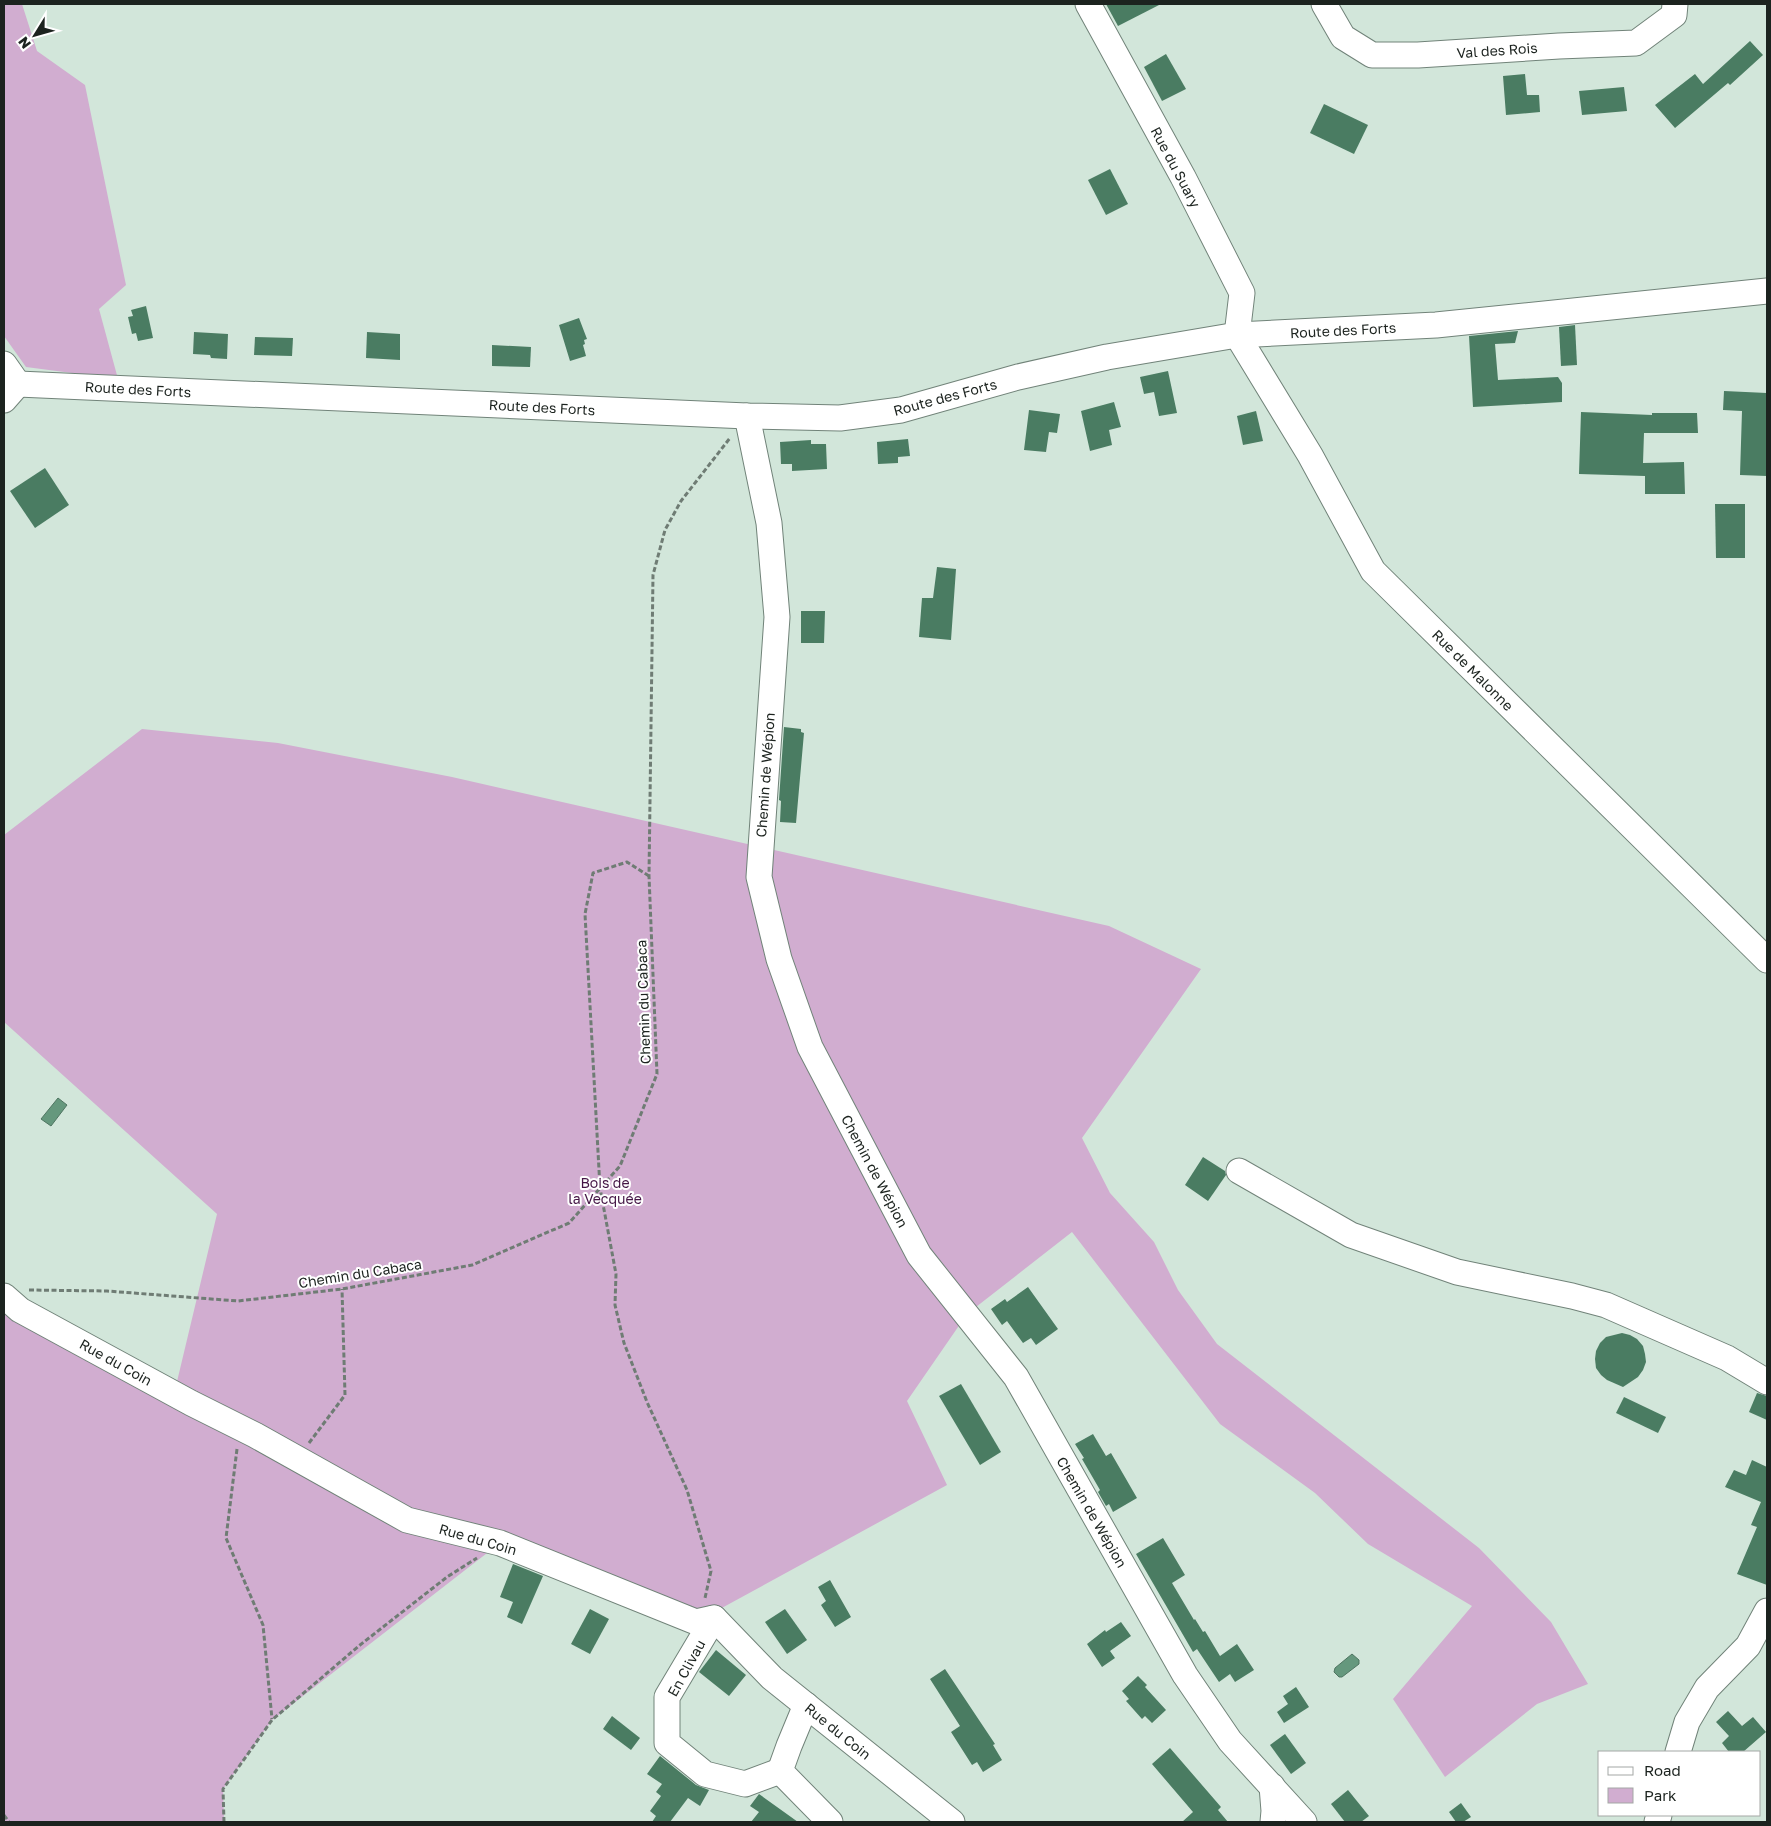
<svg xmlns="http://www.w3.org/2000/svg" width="1771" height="1826" viewBox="0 0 1771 1826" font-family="'Golos Text',sans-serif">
<rect width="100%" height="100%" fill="#d2e6da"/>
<g fill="#d1add0">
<path d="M 4,4 L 22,4 L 37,51 L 85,85 L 126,285 L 99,309 L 118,379 L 26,367 L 4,336 Z"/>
<path d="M 142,729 L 278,743 L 452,777 L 1109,926 L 1201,969 L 1082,1138 L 1110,1193 L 1154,1242 L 1178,1290 L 1217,1344 L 1479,1548 L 1551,1622 L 1588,1684 L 1537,1704 L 1445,1777 L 1393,1699 L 1472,1606 L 1368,1544 L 1315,1493 L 1220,1424 L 1072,1232 L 967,1314 L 907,1401 L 947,1485 L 696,1622 L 500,1543 L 272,1720 L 223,1789 L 224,1822 L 4,1822 L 4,1294 L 175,1390 L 217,1214 L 4,1022 L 4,835 Z"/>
</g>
<g fill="#65987d" stroke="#4f7561">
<path d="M 58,1098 L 67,1105 L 51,1126 L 41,1119 Z"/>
<path d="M 1352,1654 L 1359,1660 L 1359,1664 L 1342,1677 L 1339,1677 L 1334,1672 L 1335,1668 Z"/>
</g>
<g fill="#4a7c62">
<path d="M 1106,4 L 1161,4 L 1118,26 Z"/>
<path d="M 1750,41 L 1763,55 L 1730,85 L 1728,83 L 1675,128 L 1655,105 L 1695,74 L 1703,84 Z"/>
<path d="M 1166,54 L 1186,89 L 1162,101 L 1144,67 Z"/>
<path d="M 1525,74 L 1527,95 L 1539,95 L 1540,112 L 1506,115 L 1503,76 Z"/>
<path d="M 1624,87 L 1627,111 L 1582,115 L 1579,91 Z"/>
<path d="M 1324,104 L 1368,125 L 1354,154 L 1310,133 Z"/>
<path d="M 1110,169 L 1128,204 L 1106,215 L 1088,180 Z"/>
<path d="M 146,306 L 153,338 L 138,341 L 136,333 L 132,334 L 128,317 L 133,316 L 131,310 Z"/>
<path d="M 579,318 L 587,339 L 584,340 L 585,344 L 583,345 L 586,356 L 570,361 L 559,325 Z"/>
<path d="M 1575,325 L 1577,365 L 1561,366 L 1559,327 Z"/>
<path d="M 1518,331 L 1515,343 L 1495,344 L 1498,380 L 1558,377 L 1562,383 L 1562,402 L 1473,407 L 1469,336 Z"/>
<path d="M 194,332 L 228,334 L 227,359 L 211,358 L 210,355 L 193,354 Z"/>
<path d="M 367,332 L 400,334 L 400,360 L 366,358 Z"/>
<path d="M 255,337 L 293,338 L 292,356 L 254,355 Z"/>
<path d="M 492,345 L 531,347 L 530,367 L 492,366 Z"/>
<path d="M 1168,371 L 1177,413 L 1159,416 L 1154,392 L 1144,394 L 1140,377 Z"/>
<path d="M 1724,391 L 1767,393 L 1767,476 L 1740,475 L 1742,411 L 1723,410 Z"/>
<path d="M 1114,402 L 1121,427 L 1109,430 L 1112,445 L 1090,451 L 1081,411 Z"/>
<path d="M 1029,410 L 1060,414 L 1057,433 L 1049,432 L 1046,452 L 1024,450 Z"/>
<path d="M 1256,411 L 1263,441 L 1243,445 L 1237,416 Z"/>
<path d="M 1581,412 L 1652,415 L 1652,413 L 1697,413 L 1698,433 L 1644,433 L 1643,463 L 1684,462 L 1685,494 L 1645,494 L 1645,476 L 1579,474 Z"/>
<path d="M 908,439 L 910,456 L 898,457 L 898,463 L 878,464 L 877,442 Z"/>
<path d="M 811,440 L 811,444 L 826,444 L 827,469 L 792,471 L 792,464 L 781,464 L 780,442 Z"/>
<path d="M 45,468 L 69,505 L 35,528 L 10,491 Z"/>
<path d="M 1715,504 L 1745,504 L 1745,558 L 1716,558 Z"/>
<path d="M 937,567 L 956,569 L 951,640 L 919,637 L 922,598 L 933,598 Z"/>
<path d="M 801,611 L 825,611 L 824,643 L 801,643 Z"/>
<path d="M 784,727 L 801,729 L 801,732 L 804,733 L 796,823 L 780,822 L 781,801 L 779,800 Z"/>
<path d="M 1203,1157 L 1225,1171 L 1226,1175 L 1208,1201 L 1185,1185 Z"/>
<path d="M 1028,1287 L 1058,1329 L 1036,1345 L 1031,1338 L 1023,1343 L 1007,1321 L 1002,1325 L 991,1309 L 1005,1299 L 1007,1302 Z"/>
<path d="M 1622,1333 L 1630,1335 L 1637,1339 L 1643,1346 L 1645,1354 L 1646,1362 L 1643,1370 L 1638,1377 L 1623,1387 L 1607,1380 L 1601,1375 L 1596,1368 L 1595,1359 L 1596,1351 L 1600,1343 L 1606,1337 Z"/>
<path d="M 961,1384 L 1001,1452 L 980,1465 L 939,1396 Z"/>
<path d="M 1757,1393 L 1767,1396 L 1767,1420 L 1749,1412 Z"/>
<path d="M 1624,1397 L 1666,1417 L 1658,1433 L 1616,1413 Z"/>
<path d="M 1093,1434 L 1106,1456 L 1111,1453 L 1137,1498 L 1113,1512 L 1109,1504 L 1106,1506 L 1098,1492 L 1100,1490 L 1082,1459 L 1084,1458 L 1075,1444 Z"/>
<path d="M 1752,1460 L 1767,1467 L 1767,1585 L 1737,1574 L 1757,1527 L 1751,1525 L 1761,1502 L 1725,1487 L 1734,1470 L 1746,1475 Z"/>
<path d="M 1163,1538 L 1185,1575 L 1172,1583 L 1194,1620 L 1195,1619 L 1203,1632 L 1205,1631 L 1220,1656 L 1237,1644 L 1254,1670 L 1235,1682 L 1230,1674 L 1219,1682 L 1197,1649 L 1193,1652 L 1136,1554 Z"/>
<path d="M 513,1564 L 543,1576 L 522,1624 L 507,1617 L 513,1602 L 500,1597 Z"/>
<path d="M 830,1580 L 851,1617 L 835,1627 L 821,1605 L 826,1601 L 818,1587 Z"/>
<path d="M 590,1609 L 609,1619 L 590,1654 L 571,1644 Z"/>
<path d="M 785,1609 L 807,1640 L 787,1654 L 765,1622 Z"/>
<path d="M 1121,1622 L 1131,1636 L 1110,1651 L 1115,1658 L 1102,1667 L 1087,1644 L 1105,1630 L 1106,1632 Z"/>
<path d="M 716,1650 L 746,1675 L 729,1696 L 699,1672 Z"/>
<path d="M 945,1669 L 995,1744 L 993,1745 L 1002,1760 L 983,1772 L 977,1762 L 972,1765 L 951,1732 L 960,1726 L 930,1679 Z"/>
<path d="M 1138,1676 L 1147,1685 L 1145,1687 L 1166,1710 L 1152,1723 L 1145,1716 L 1142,1719 L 1126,1701 L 1129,1699 L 1122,1691 Z"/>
<path d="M 1296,1687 L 1309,1707 L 1284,1723 L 1277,1712 L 1288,1704 L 1283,1696 Z"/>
<path d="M 1728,1711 L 1742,1726 L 1753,1717 L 1766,1732 L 1743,1752 L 1729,1752 L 1722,1743 L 1729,1736 L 1716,1722 Z"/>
<path d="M 612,1716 L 640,1738 L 631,1750 L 603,1729 Z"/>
<path d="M 1285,1734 L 1306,1763 L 1291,1774 L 1270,1745 Z"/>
<path d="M 1170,1748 L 1221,1807 L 1218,1810 L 1228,1822 L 1182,1822 L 1193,1812 L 1152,1764 Z"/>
<path d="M 660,1756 L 696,1785 L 709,1790 L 700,1806 L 688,1798 L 670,1822 L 652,1822 L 656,1816 L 650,1811 L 661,1796 L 656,1792 L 662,1784 L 647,1774 Z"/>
<path d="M 1348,1790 L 1369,1816 L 1361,1822 L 1345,1822 L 1331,1804 Z"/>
<path d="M 759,1794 L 798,1822 L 751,1822 L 759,1812 L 750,1806 Z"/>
<path d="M 1461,1803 L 1471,1817 L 1463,1822 L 1456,1822 L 1449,1812 Z"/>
</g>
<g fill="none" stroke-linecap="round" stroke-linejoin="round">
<g stroke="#718379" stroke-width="27">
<g id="minor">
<path d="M 1088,4 L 1183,177 L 1242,293 L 1237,335 L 1310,455 L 1373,571 L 1767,960"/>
<path d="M 1324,4 L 1343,37 L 1372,55 L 1418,55 L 1559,46 L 1636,43 L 1674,15 L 1675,4"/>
<path d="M 4,364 L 18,384"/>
<path d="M 18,384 L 747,416 L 840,418 L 901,410 L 1018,377 L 1107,357 L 1237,335 L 1436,325 L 1767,291"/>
<path d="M 4,400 L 18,384"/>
<path d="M 747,416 L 769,523 L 777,617 L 759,877 L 779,959 L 810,1047 L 919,1255 L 1016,1377 L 1185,1675 L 1230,1741 L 1304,1822"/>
<path d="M 1239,1171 L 1351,1235 L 1457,1272 L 1572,1296 L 1606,1305 L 1727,1358 L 1767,1382"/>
<path d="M 4,1296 L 20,1310 L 191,1403 L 255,1435 L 407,1520 L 500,1543 L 696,1622 L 714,1618 L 772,1678 L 952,1822"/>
<path d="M 714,1618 L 667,1697 L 667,1743 L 705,1774 L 745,1784 L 780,1771"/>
<path d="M 806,1705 L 789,1746 L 780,1771 L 830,1822"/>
<path d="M 1678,1752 L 1687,1722 L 1707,1688 L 1748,1646 L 1767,1611"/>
<path d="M 1272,1786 L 1274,1811 L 1273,1822"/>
<path d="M 1657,1822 L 1659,1815"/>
</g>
</g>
<g stroke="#6f7c74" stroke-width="3" stroke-dasharray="5 2.5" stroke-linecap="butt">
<path d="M 649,876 L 627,862 L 593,873 L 585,914 L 600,1188 L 616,1274 L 615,1305 L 624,1343 L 647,1402 L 687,1490 L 711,1571 L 705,1598"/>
<path d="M 29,1290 L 107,1291 L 238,1301 L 342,1289 L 472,1265 L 569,1223 L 620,1166 L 657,1074 L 649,876 L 653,575 L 665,530 L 681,501 L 730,438"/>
<path d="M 309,1443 L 345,1395 L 342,1289"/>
<path d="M 237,1449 L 226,1538 L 263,1625 L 272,1719"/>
<path d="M 4,1815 L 9,1822"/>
<path d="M 224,1822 L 223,1789 L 272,1720 L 360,1645 L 447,1577 L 477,1558"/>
</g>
<use href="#minor" stroke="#fff" stroke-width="25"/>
</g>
<g text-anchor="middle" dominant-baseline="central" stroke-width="4" stroke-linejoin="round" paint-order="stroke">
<g font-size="14" fill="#1c231f" stroke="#fff">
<text transform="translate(1497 50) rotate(-4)">Val des Rois</text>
<text transform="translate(1176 167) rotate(62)">Rue du Suary</text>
<text transform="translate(1343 330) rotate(-3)">Route des Forts</text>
<text transform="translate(138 389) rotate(3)">Route des Forts</text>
<text transform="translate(945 397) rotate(-15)">Route des Forts</text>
<text transform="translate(542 407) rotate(3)">Route des Forts</text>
<text transform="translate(1473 670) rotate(45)">Rue de Malonne</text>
<text transform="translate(765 775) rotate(-86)">Chemin de Wépion</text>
<text transform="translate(643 1002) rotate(-92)">Chemin du Cabaca</text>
<text transform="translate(875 1171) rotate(62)">Chemin de Wépion</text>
<text transform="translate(360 1273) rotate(-9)">Chemin du Cabaca</text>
<text transform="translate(116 1362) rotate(29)">Rue du Coin</text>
<text transform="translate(1092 1512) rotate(60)">Chemin de Wépion</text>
<text transform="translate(478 1539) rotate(16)">Rue du Coin</text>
<text transform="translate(686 1668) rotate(-61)">En Clivau</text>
<text transform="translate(838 1731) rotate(39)">Rue du Coin</text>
</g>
<g font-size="14" fill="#441545" stroke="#fff">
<text x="605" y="1182">Bois de<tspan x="605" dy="16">la Vecquée</tspan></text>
</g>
</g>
<rect width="1771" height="1826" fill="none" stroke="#1c231f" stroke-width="10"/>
<rect x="1598" y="1751" width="162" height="65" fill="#ffffff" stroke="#a4a7a5"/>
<rect x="1608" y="1767" width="25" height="8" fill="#ffffff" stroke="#a4a7a5"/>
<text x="1644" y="1776" font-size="15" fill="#1c231f">Road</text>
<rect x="1608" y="1788" width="25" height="15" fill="#d1add0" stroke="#a4a7a5"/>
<text x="1644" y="1801" font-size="15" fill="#1c231f">Park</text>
<g transform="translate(35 35) rotate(233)" stroke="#ffffff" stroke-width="4" paint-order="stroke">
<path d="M0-4L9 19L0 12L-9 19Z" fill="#1c231f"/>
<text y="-8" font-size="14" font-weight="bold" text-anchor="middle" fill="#1c231f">N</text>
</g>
</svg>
